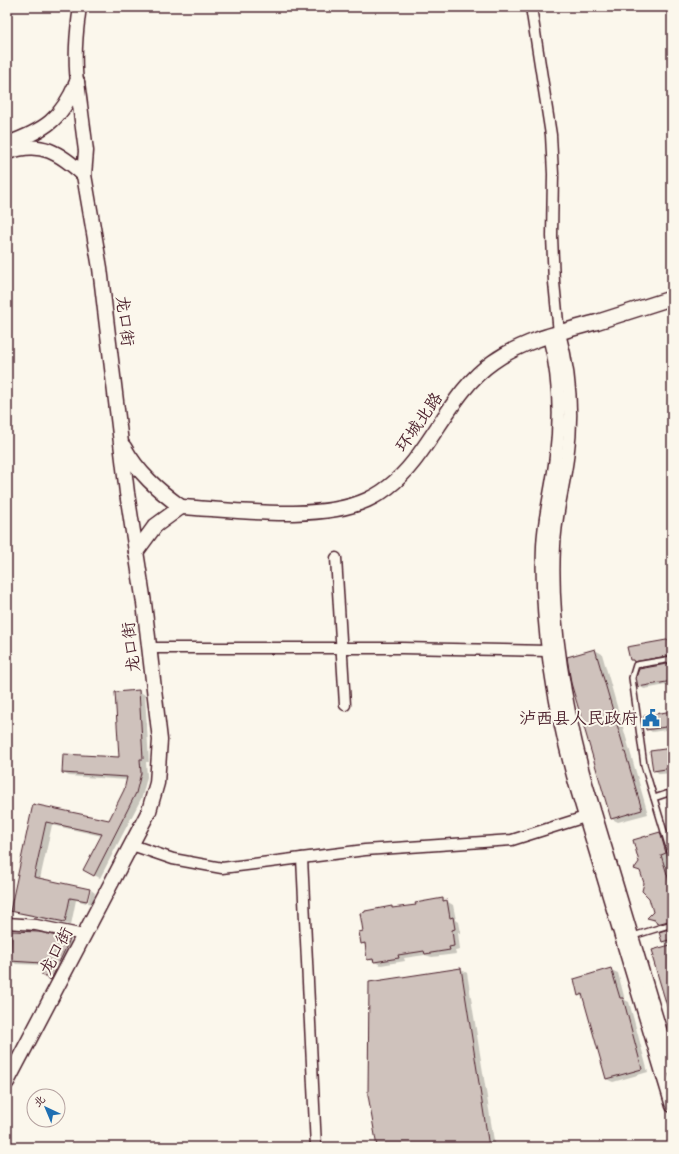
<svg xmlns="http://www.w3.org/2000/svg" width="679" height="1154" viewBox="0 0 679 1154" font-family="Caveat,'LXGW WenKai TC',sans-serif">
<rect width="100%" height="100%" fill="#fbf7ec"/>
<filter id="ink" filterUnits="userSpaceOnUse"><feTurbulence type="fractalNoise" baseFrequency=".025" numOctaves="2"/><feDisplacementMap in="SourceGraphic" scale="8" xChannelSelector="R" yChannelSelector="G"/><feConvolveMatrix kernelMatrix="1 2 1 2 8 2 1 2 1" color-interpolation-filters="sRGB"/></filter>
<g filter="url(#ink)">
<g fill="#0003">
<path d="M 672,640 L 672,658 L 640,664 L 631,660 Z"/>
<path d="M 595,650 L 602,654 L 648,814 L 618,822 L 612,819 Z"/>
<path d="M 672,664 L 672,684 L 644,689 L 639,686 Z"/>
<path d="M 139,691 L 145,695 L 149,762 L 146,762 L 147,777 L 142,797 L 100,878 L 90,873 L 102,836 L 52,825 L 40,879 L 90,890 L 86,903 L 76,900 L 71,925 L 17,913 L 11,910 L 33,805 L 109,821 L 125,790 L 128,780 L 69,776 L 63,773 L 120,758 Z"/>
<path d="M 672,712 L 672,729 L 652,732 L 647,729 Z"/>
<path d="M 672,749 L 672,773 L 660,774 L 654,770 Z"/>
<path d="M 672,801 L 672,823 L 666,803 Z"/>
<path d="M 672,829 L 672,841 L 669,830 Z"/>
<path d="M 660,833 L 666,836 L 672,857 L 667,858 L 672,875 L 672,925 L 664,927 L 649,918 L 654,913 Z"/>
<path d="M 91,890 L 95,893 L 93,904 L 88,903 Z"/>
<path d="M 443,899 L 453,905 L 456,920 L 459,922 L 461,933 L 458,933 L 460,950 L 455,951 L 456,954 L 432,957 L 425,955 L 404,958 L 405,961 L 381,965 L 368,959 L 366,946 L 362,943 L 364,932 L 392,907 L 396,909 Z"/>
<path d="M 672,929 L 672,945 L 669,945 L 663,942 L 660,933 Z"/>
<path d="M 39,933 L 75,943 L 56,982 L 43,975 L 43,965 L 16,964 L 11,961 Z"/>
<path d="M 460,969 L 467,973 L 495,1147 L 378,1147 Z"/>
<path d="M 611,970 L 618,973 L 625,1000 L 629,1002 L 648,1072 L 613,1082 L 606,1079 L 584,998 L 579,995 Z"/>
</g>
<g fill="#cfc2bc" stroke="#4a1f2b">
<path d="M 672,639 L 672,655 L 634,662 L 633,660 L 630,660 L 627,647 Z"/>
<path d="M 595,649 L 642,810 L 611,819 L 571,683 L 567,657 Z"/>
<path d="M 672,663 L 672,681 L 638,687 L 636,677 L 639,669 Z"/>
<path d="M 139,690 L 143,759 L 140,759 L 141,773 L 136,793 L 94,876 L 83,870 L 102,834 L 46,822 L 34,877 L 90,889 L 87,901 L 70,898 L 65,922 L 10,911 L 33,804 L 109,820 L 124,790 L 127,777 L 62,773 L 63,754 L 119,757 L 115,692 Z"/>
<path d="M 672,711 L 672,726 L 646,730 L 644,716 Z"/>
<path d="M 672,748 L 672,768 L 653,771 L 650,751 Z"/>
<path d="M 660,832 L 666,853 L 661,855 L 672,890 L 672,920 L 657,924 L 655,920 L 647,918 L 653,912 L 649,898 L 642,891 L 644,883 L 640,871 L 634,869 L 639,862 L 633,840 Z"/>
<path d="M 443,898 L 443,901 L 447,900 L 450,918 L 453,917 L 455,929 L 452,930 L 454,946 L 449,947 L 450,950 L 425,954 L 424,951 L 418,952 L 398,955 L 399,958 L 374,962 L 373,959 L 367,960 L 365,943 L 361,944 L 359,932 L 363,931 L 360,913 L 365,912 L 365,911 L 392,906 L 392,908 L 416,905 L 415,903 Z"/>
<path d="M 672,928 L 672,939 L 662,942 L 659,932 Z"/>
<path d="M 12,931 L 39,932 L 70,939 L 51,980 L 42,975 L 42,963 L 10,961 Z"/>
<path d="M 670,945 L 672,952 L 672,1015 L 670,1016 L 652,956 L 654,956 L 652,950 Z"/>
<path d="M 461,968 L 489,1147 L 377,1147 L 368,1095 L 369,982 Z"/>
<path d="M 611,968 L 620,998 L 623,998 L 642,1069 L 606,1079 L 582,994 L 578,996 L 574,979 Z"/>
</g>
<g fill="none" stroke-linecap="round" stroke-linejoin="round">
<g stroke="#4a1f2b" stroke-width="8">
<g id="service">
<path d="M 672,659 L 636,665 L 632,678 L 644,765 L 672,858"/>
<path d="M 654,798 L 672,792"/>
<path d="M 633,936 L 672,924"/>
</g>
</g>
<g stroke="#4a1f2b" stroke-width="13">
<g id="minor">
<path d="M 531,7 L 551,135 L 553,174 L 552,236 L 554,282 L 559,333"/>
<path d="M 336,558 L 345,705"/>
<path d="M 149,648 L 402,648 L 548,651"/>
<path d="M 132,845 L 173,859 L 222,868 L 365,850 L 512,840 L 585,817"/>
<path d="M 302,858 L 316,1147"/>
<path d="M 7,923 L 36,925 L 84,935"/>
</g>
</g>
<g stroke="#4a1f2b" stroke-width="15">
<g id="tertiary">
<path d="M 77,82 C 74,56 76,33 80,7"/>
<path d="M 559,333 C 570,373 573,417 567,459 C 563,488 555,516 554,546 C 550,625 565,705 585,780 L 672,1069"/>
<path d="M 549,336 C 559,375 561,416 556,456 C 553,487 544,516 543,546 C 540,626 554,707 575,783 L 672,1106"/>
</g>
</g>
<g stroke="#4a1f2b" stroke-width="17">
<g id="secondary">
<path d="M 7,144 C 45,130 61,120 77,82"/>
<path d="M 8,152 C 41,140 60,153 84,175"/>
<path d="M 124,447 C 138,473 158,490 181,507"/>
<path d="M 181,507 C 234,510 319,522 367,500 C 389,490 406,473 420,453 C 443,422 461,384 493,362 C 524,340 561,332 597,322 C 622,314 647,306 672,298"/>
<path d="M 136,552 L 155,526 L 181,507"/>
<path d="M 7,1082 L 149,811 L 157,783 L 160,740 L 144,603 L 127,493 L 100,268 L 84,175 L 86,151 L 77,82"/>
</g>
</g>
<use href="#service" stroke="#fbf7ec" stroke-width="5"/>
<use href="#minor" stroke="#fbf7ec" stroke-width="10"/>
<use href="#tertiary" stroke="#fbf7ec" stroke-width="12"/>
<use href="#secondary" stroke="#fbf7ec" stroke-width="14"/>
</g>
</g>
<defs>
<g id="civic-bare" transform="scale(1.38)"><path d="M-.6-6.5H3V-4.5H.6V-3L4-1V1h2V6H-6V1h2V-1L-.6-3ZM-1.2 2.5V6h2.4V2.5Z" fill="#1f6fb2" stroke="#fbf7ec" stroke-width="2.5" paint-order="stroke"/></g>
</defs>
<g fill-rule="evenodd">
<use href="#civic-bare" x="651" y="718"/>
</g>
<g text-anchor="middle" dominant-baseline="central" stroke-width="4" stroke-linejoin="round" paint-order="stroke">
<g font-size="17" fill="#4a1f2b" stroke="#fbf7ec">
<text transform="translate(125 321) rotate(83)">龙口街</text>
<text transform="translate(419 422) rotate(-55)">环城北路</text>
<text transform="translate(131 647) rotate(-97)">龙口街</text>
<text transform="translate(56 951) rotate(-62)">龙口街</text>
</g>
<g font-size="17" fill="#4a1f2b" stroke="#fbf7ec" text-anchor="end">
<text x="638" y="718">泸西县人民政府</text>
</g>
</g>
<rect width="679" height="1154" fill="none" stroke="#fbf7ec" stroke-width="24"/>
<rect x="12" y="12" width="655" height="1130" fill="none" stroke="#4a1f2b" stroke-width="1.5" filter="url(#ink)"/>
<g transform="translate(46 1108) rotate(316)"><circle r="19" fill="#fbf7ec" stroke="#b4a19f"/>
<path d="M0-3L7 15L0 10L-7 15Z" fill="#1f6fb2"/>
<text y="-6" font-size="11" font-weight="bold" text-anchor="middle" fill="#4a1f2b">北</text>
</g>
</svg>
